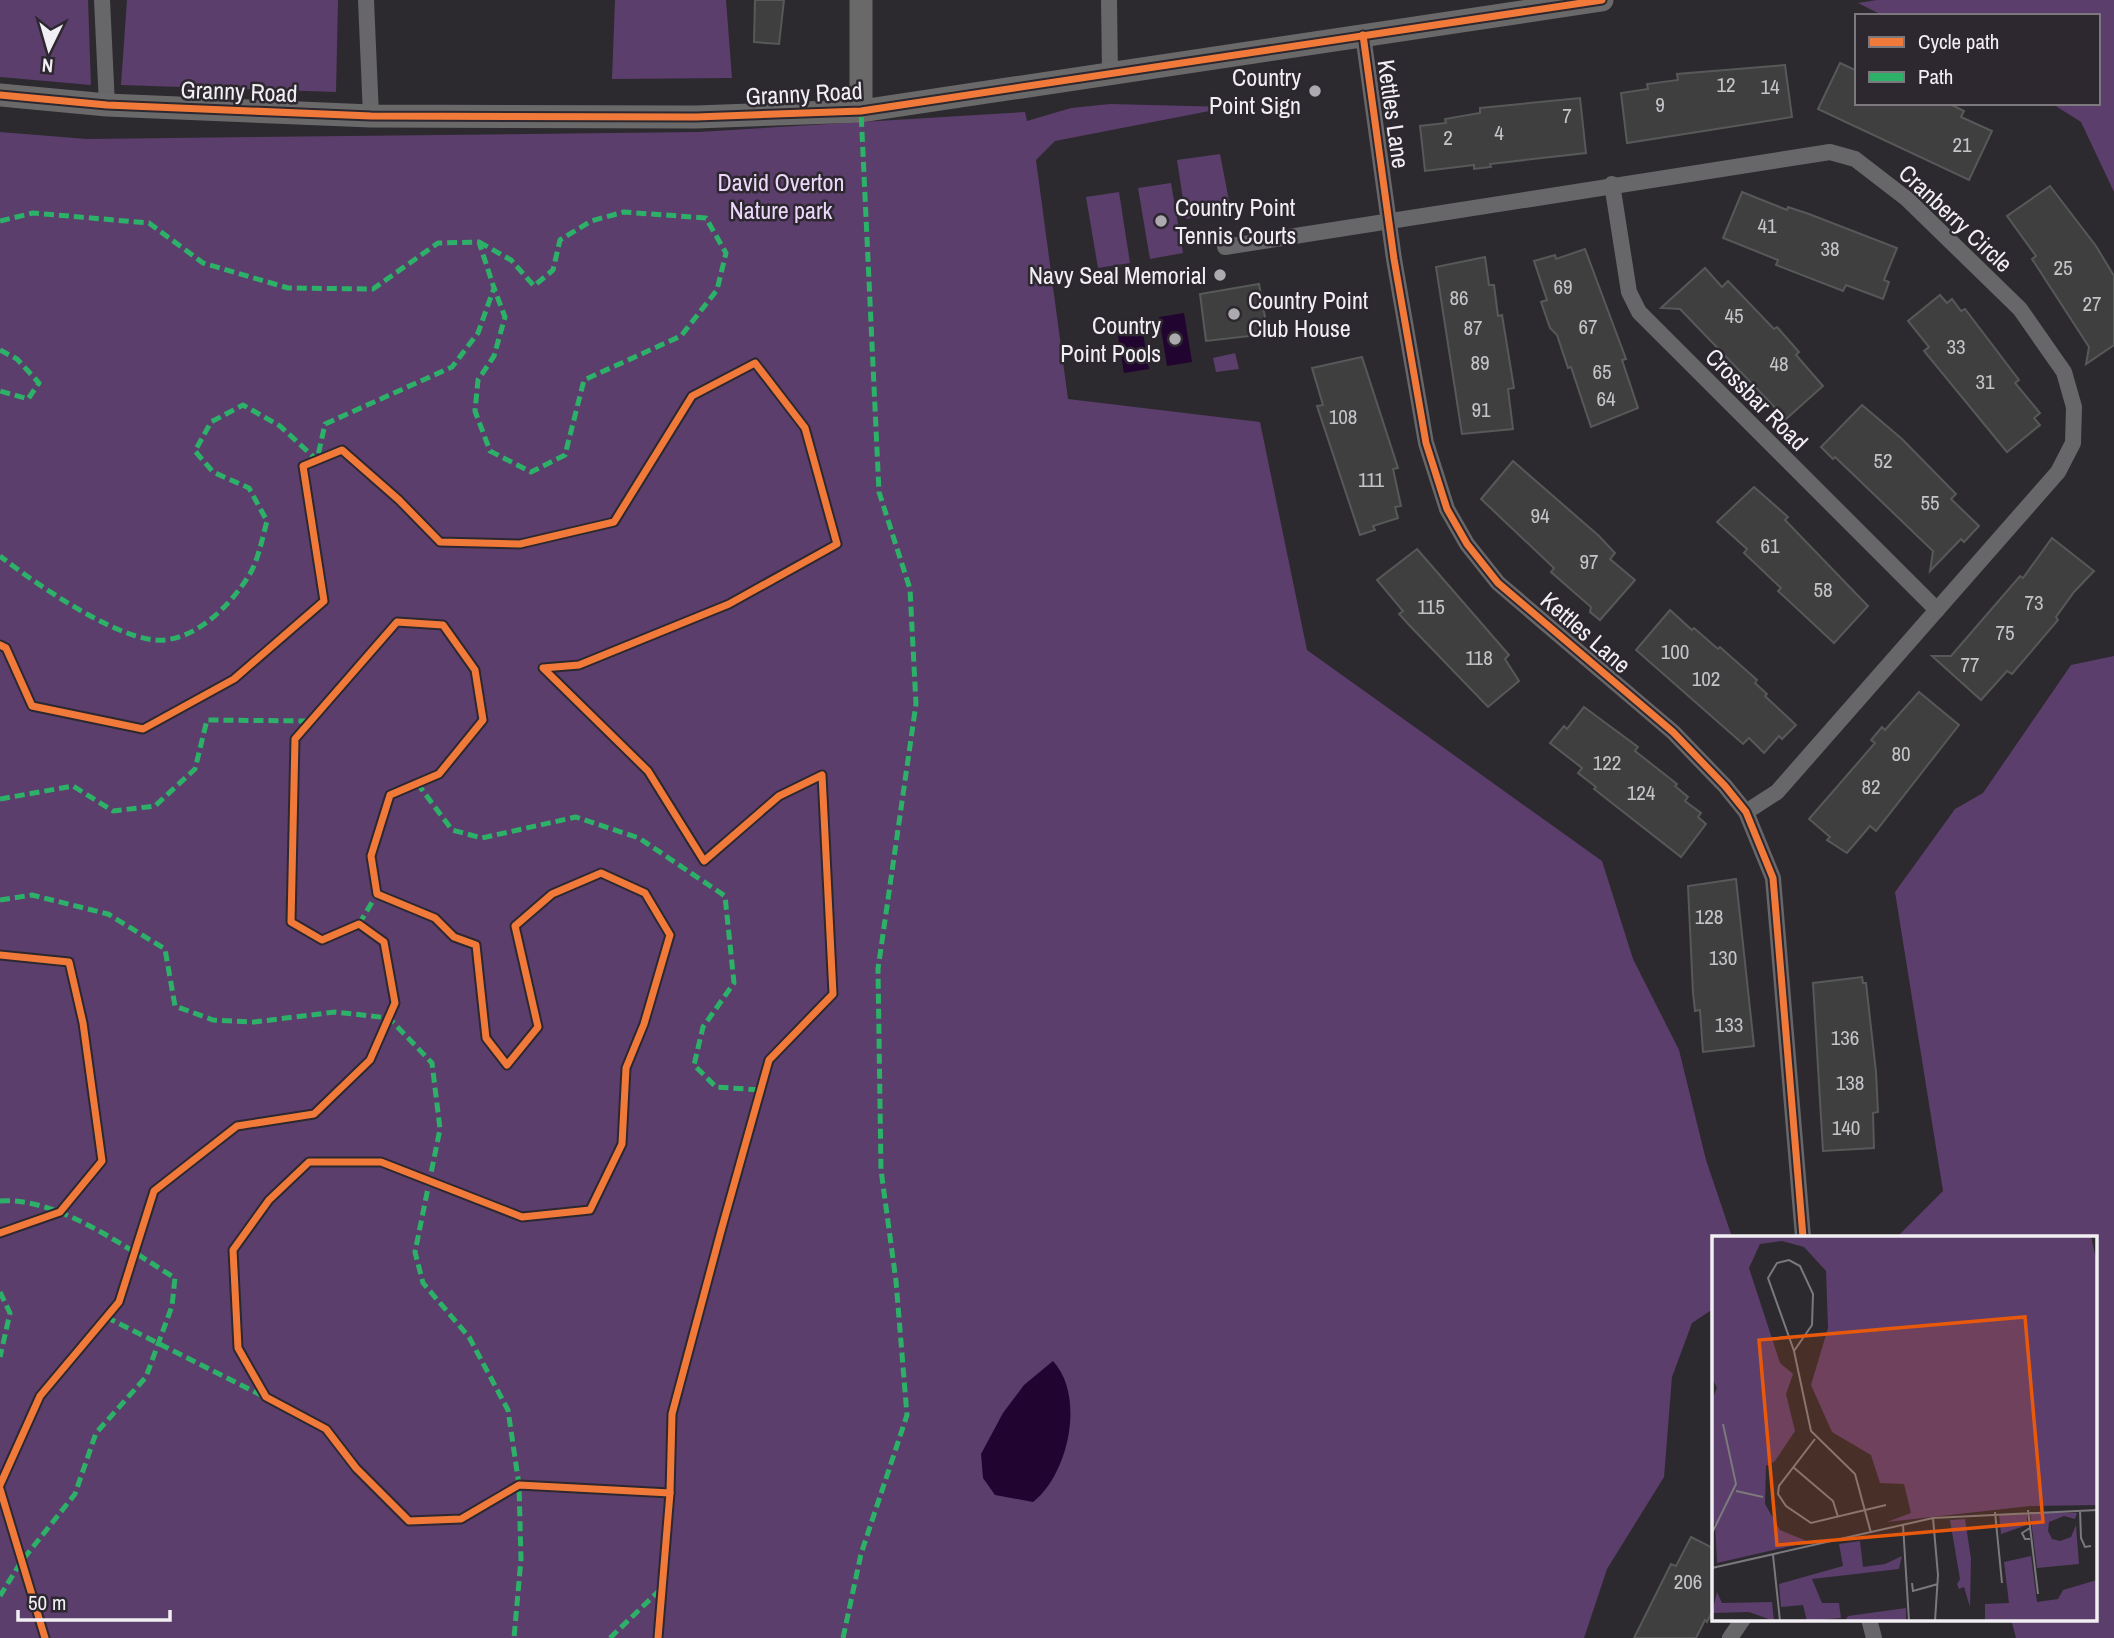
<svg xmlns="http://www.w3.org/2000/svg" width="2114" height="1638" viewBox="0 0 2114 1638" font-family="'Archivo Narrow',sans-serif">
<rect width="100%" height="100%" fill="#2c2a2e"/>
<g fill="#5b3e6b">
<path d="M 0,0 L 88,0 L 91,85 L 0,77 Z"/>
<path d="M 127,0 L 338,0 L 336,92 L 121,85 Z"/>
<path d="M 615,0 L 726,0 L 732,78 L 612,79 Z"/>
<path d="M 1877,0 L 2114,0 L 2114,192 L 2081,122 L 2051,103 L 2098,103 L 2098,16 L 1884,16 L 1858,3 Z"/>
<path d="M 1110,104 L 1230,107 L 1055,141 L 1036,160 L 1068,399 L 1260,422 L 1307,650 L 1602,861 L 1633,959 L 1679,1050 L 1706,1160 L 1732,1237 L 1713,1237 L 1713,1309 L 1692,1323 L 1672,1377 L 1664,1477 L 1607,1569 L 1584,1638 L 0,1638 L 0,132 L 87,139 L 698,132 L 1025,112 L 1027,121 L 1071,108 Z"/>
<path d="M 1220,154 L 1231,211 L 1186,219 L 1177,160 Z"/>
<path d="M 1171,183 L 1183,253 L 1150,259 L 1138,188 Z"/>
<path d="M 1119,192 L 1130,263 L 1098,268 L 1086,197 Z"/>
<path d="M 1235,353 L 1239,369 L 1216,372 L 1213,358 Z"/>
<path d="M 2114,656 L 2114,1638 L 2016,1638 L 2011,1619 L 2095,1619 L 2095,1237 L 1897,1237 L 1943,1191 L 1895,892 L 1955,809 L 1983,793 L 2071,665 Z"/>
</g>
<g fill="#220431">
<path d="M 1184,313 L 1192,362 L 1167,366 L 1159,317 Z"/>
<path d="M 1141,320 L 1149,369 L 1124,373 L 1116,324 Z"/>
<path d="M 1053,1361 C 1086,1397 1068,1475 1033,1502 L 995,1495 L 983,1478 L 981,1454 L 1003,1413 L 1024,1385 Z"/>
</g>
<g fill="#3f3f40" stroke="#575858" stroke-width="2">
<path d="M 755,0 L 784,0 L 779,44 L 754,42 Z"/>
<path d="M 1840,63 L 1857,71 L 1857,103 L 1948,103 L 1964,111 L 1961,117 L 1992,131 L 1969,180 L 1818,109 Z"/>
<path d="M 1785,65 L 1792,117 L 1627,143 L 1621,93 L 1648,89 L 1647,84 L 1678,80 L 1677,74 Z"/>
<path d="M 1580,98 L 1586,153 L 1490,164 L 1491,167 L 1474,169 L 1474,165 L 1425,171 L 1420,126 L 1446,123 L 1445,119 L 1480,113 L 1480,108 Z"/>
<path d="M 2050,186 L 2096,246 L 2114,276 L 2114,345 L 2086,364 L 2089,347 L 2032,259 L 2036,256 L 2007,216 Z"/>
<path d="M 1742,192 L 1787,210 L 1788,207 L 1809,214 L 1897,248 L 1884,280 L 1889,282 L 1883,299 L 1846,285 L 1843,291 L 1776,265 L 1778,260 L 1723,238 Z"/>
<path d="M 1585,249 L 1626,359 L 1622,360 L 1638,408 L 1591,427 L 1571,367 L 1568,368 L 1557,335 L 1550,328 L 1541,302 L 1547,300 L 1534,261 L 1555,255 L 1556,259 Z"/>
<path d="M 1485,257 L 1489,285 L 1494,285 L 1498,316 L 1502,315 L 1514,388 L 1508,389 L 1513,429 L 1462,434 L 1436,267 Z"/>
<path d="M 1705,268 L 1722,287 L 1728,281 L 1774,329 L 1777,327 L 1799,352 L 1796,355 L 1823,386 L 1786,419 L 1680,309 L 1661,308 Z"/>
<path d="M 1259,284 L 1268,334 L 1206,341 L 1200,294 Z"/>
<path d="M 1940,295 L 1947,303 L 1952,299 L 1961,311 L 1965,309 L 2019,380 L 2015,383 L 2040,413 L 2034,418 L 2040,425 L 2007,452 L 1924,351 L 1929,347 L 1908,321 Z"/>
<path d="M 1362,357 L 1398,468 L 1393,469 L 1401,506 L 1395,507 L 1398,518 L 1373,526 L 1375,530 L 1360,535 L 1317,406 L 1323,405 L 1312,368 Z"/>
<path d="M 1862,405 L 1902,439 L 1956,494 L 1951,499 L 1979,526 L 1964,542 L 1961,539 L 1930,571 L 1933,551 L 1835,457 L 1833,459 L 1821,447 Z"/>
<path d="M 1513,461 L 1599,536 L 1615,553 L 1610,559 L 1635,580 L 1600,620 L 1590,612 L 1591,607 L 1551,572 L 1554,568 L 1481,499 Z"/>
<path d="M 1754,487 L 1788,517 L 1785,520 L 1868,606 L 1834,643 L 1778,591 L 1781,588 L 1744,553 L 1747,549 L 1717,522 Z"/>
<path d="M 2052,538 L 2094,571 L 2074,592 L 2056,617 L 2058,620 L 2012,674 L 2007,671 L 1981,700 L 1932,656 L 1951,656 L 2020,576 L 2023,578 Z"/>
<path d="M 1417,549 L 1509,655 L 1505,659 L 1519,681 L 1488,707 L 1410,626 L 1399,614 L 1403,611 L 1377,580 Z"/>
<path d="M 1670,610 L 1692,630 L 1694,628 L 1718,649 L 1720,647 L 1757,680 L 1755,683 L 1767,694 L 1765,696 L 1796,725 L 1782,739 L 1779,736 L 1764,753 L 1749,738 L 1743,744 L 1636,650 Z"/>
<path d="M 1919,692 L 1959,725 L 1876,831 L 1870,826 L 1847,853 L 1827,840 L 1830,837 L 1809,819 L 1875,743 L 1871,740 L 1882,727 L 1885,730 Z"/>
<path d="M 1584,707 L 1638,747 L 1635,751 L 1677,784 L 1675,786 L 1688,797 L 1685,801 L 1701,813 L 1698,817 L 1706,824 L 1681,857 L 1594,789 L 1596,787 L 1578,773 L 1582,768 L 1550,743 L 1564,726 L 1567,729 Z"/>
<path d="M 1736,879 L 1754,1046 L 1703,1052 L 1700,1010 L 1695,1011 L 1693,993 L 1688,886 Z"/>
<path d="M 1862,977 L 1863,983 L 1866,983 L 1876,1072 L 1878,1112 L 1873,1113 L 1874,1148 L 1823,1151 L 1813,983 Z"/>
<path d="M 1691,1537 L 1713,1548 L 1713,1610 L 1707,1622 L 1705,1620 L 1696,1638 L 1634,1638 L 1671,1564 L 1676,1566 Z"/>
</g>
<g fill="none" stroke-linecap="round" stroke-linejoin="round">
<g stroke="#676668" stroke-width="16">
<path d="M 102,0 L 107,105"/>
<path d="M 366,0 L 371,116"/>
<path d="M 1109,0 L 1110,73"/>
<path d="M 1363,35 L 1394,259 L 1426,443 L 1447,509 L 1467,544 L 1498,583 L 1673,732 L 1725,786 L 1746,812 L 1773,878 L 1803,1237"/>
<path d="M 1612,184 L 1629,292 L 1639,312 L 1937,610"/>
<path d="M 1225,247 L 1830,152 L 1855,159 L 1907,199 L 2020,309 L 2064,372 L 2074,407 L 2073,443 L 2058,472 L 1777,792 L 1746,812"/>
<path d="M 1869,1619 L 1874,1638"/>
<path d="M 1730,1638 L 1743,1619"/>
</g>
<g stroke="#6a696a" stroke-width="23">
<path d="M 0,95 L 107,105 L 371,116 L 696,117 L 861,111 L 1602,0"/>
<path d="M 861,111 L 861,0"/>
</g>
<g stroke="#2db169" stroke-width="5" stroke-dasharray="10 5" stroke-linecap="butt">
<path d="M 0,221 L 33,213 L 149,223 L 203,263 L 288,288 L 373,289 L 438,243 L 479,242 L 494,288 L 478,333 L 452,367 L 325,424 L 317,460 L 280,426 L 243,405 L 211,422 L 195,451 L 213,472 L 249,488 L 267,521 C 262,539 258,562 248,577 C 230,605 200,636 165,640 C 123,645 33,582 0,556"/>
<path d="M 479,242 L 511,260 L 534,286 L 553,270 L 560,240 L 591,221 L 624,212 L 706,218 L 726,253 L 717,290 L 681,336 L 584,380 L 565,455 L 531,472 L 490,451 L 475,411 L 478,380 L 494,356 L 505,317 L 494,288"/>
<path d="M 0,350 L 17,359 L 39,383 L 28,399 L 0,391"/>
<path d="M 417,783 L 452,830 L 482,838 L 576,817 L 639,838 L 725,896 L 734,983 L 703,1027 L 694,1065 L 716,1087 L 761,1090"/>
<path d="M 0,799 L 73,786 L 113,811 L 155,806 L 195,769 L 207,720 L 310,721"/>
<path d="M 0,900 L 32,895 L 108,914 L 165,949 L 175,1006 L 213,1020 L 254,1022 L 335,1012 L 389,1018 L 432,1063 L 440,1129 L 415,1252 L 423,1283 L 469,1337 L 508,1410 L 519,1485 L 521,1559 L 514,1638"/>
<path d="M 359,924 L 377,894"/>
<path d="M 0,1201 C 59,1197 126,1248 175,1278 L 172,1306 L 146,1377 L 96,1433 L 75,1494 L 21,1562 L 0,1596"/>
<path d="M 0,1292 L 10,1313 L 0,1357"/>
<path d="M 106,1317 L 263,1396"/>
<path d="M 610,1638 L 663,1587"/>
<path d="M 843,1638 L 861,1554 L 907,1415 L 896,1281 L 881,1170 L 878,969 L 916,704 L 910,589 L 879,492 L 861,111"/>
</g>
<g stroke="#2d2830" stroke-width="11">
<g id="cycleway">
<path d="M 1363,35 L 1394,259 L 1426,443 L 1447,509 L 1467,544 L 1498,583 L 1673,732 L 1725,786 L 1746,812 L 1773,878 L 1803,1237"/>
<path d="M 0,95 L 107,105 L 371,116 L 696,117 L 861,111 L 1602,0"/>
<path d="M 0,645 L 6,648 L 32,706 L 143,729 L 234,679 L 324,601 L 303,466 L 342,450 L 399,500 L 440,542 L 520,544 L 614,522 L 692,396 L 755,363 L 805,428 L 837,544 L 729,604 L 579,665 L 543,668 L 648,771 L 704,861 L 779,796 L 822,775 L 833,994 L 769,1060 L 721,1231 L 672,1414 L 670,1493 L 658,1638"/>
<path d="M 0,955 L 69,962 L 83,1023 L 102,1161 L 60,1212 L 0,1233"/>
<path d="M 0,1485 L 40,1396 L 119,1302 L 154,1191 L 237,1126 L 314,1114 L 370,1060 L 395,1003 L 384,942 L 359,924 L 322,940 L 291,922 L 295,739 L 397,622 L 443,625 L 475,670 L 483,720 L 439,774 L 390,795 L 371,856 L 377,894 L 435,918 L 454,937 L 476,945 L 486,1038 L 507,1065 L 538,1027 L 515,926 L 552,894 L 601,873 L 645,893 L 670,935 L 644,1024 L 626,1068 L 622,1144 L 590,1210 L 522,1217 L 381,1162 L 309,1162 L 269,1200 L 233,1250 L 238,1348 L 266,1397 L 326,1429 L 356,1468 L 409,1521 L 461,1519 L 519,1485 L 670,1493"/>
<path d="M 0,1489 L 45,1638"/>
</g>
</g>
<use href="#cycleway" stroke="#f17a3a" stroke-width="7"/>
</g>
<g fill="#adaaaf" stroke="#2d2830" stroke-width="2.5">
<circle cx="1315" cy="91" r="7"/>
<circle cx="1161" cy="221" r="7"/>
<circle cx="1220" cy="275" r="7"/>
<circle cx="1234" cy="314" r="7"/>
<circle cx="1175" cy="339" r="7"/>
</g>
<g text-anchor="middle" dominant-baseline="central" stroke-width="5" stroke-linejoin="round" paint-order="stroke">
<g font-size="21" fill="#c5c3c7">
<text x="1726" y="84">12</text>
<text x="1770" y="86">14</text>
<text x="1660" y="104">9</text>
<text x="1567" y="115">7</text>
<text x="1499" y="132">4</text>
<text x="1448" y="137">2</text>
<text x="1962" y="144">21</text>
<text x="1767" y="225">41</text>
<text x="1830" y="248">38</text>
<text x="2063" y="267">25</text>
<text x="1563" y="286">69</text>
<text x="1459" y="297">86</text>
<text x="2092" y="303">27</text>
<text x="1734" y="315">45</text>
<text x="1588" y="326">67</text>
<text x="1473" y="327">87</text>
<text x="1956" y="346">33</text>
<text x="1480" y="362">89</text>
<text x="1779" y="363">48</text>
<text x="1602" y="371">65</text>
<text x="1985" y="381">31</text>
<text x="1606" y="398">64</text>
<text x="1481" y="409">91</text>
<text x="1343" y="416">108</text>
<text x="1883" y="460">52</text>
<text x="1371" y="479">111</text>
<text x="1930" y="502">55</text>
<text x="1540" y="515">94</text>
<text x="1770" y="545">61</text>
<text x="1589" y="561">97</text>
<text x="1823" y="589">58</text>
<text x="2034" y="602">73</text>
<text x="1431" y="606">115</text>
<text x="2005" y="632">75</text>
<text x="1675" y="651">100</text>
<text x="1479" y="657">118</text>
<text x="1970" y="664">77</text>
<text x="1706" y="678">102</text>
<text x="1901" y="753">80</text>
<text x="1607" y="762">122</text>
<text x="1871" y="786">82</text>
<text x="1641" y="792">124</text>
<text x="1709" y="916">128</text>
<text x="1723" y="957">130</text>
<text x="1729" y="1024">133</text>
<text x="1845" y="1037">136</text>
<text x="1850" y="1082">138</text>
<text x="1846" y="1127">140</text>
<text x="1688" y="1581">206</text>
</g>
<g font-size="24" fill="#f2eff4" stroke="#2d2830" text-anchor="end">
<text x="1301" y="77">Country<tspan x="1301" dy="28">Point Sign</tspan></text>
<text x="1175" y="207" text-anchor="start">Country Point<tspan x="1175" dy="28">Tennis Courts</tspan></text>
<text x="1206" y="275">Navy Seal Memorial</text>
<text x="1248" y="300" text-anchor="start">Country Point<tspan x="1248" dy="28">Club House</tspan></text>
<text x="1161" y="325">Country<tspan x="1161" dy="28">Point Pools</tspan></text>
</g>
<g font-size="24" fill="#f2eff4" stroke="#2d2830">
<text transform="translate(239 91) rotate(2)">Granny Road</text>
<text transform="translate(804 93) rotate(-3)">Granny Road</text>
<text transform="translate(1394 114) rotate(82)">Kettles Lane</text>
<text transform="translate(1956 218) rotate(43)">Cranberry Circle</text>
<text transform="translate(1757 399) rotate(45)">Crossbar Road</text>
<text transform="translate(1586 632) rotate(41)">Kettles Lane</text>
</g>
<g font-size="24" fill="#edd8fb" stroke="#2d2830">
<text x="781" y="182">David Overton<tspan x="781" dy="28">Nature park</tspan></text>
</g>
</g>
<g transform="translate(1712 1236)">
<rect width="385" height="385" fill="#2c2a2e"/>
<path d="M 0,0 L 379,0 L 385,27 L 385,269 L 318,270 L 175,286 L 199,277 L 192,248 L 168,247 L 159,219 L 120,196 L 99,149 L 116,92 L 114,35 L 92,11 L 70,5 L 48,8 L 37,32 L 68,127 L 81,138 L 74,158 L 83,195 L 63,225 L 54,230 L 53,268 L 68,294 L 97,306 L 5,327 L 3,287 L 0,291 L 0,163 L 5,152 L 0,142 ZM 318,276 L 365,277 L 363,283 L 352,280 L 337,286 L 336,295 L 340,303 L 348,305 L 359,301 L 364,289 L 367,328 L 325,332 ZM 315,277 L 315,289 L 289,298 L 287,278 ZM 253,283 L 259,323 L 258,371 L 252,351 L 247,353 L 245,348 L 248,343 L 238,284 ZM 148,305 L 151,331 L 173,328 L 190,320 L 187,333 L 100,343 L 110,367 L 127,367 L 129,382 L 95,385 L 91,369 L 69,371 L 67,348 L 131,330 L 127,308 ZM 319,320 L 325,366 L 346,363 L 351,354 L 385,344 L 385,385 L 273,385 L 273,368 L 297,367 L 292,326 ZM 5,356 L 10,367 L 60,366 L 62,385 L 37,376 L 0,377 ZM 194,372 L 194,385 L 133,385 L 136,380 Z" fill="#5b3e6b"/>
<path fill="none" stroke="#7b797d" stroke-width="2" d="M 82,115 L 100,89 L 101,58 L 88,30 L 77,24 L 65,27 L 56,42 L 82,115 L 99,195 L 143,238 L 159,297M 103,203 L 67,250 L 66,258 L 74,270 L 99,287 L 174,269M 81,231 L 121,265 L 126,281M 24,255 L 51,261M 316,274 L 326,358M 368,274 L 369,302 L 373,311 L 379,310M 283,276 L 290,347M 221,282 L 226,339 L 223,385M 191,289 L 197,385M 318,292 L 310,297 L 313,303 L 318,303M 0,297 L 24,248 L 11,188M 61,319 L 68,385M 0,332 L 221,282 L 385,274M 200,347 L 201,355 L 226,348"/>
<path fill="#e8590c" fill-opacity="0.15" stroke="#e8590c" stroke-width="3.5" d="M 313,81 L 331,286 L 65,309 L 47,104 Z"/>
<rect width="385" height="385" fill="none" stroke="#f2eff4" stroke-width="3.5"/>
</g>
<rect x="1855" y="14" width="245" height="91" fill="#2d2830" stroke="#7c787e" stroke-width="2"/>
<rect x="1869" y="37" width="35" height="10" fill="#f17a3a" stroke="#7c787e" stroke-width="2"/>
<text x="1918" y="49" font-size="21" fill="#f2eff4">Cycle path</text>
<rect x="1869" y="72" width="35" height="10" fill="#2db169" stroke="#7c787e" stroke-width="2"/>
<text x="1918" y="84" font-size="21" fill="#f2eff4">Path</text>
<g transform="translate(49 49) rotate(185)" stroke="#2d2830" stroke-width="5" paint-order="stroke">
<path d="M0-5L12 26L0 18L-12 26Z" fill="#f2eff4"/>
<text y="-10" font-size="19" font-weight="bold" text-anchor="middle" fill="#f2eff4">N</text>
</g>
<path d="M18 1610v10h152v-10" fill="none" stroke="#f2eff4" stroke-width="3.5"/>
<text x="28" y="1610" font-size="21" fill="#f2eff4" stroke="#2d2830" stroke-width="5" paint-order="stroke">50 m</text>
</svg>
